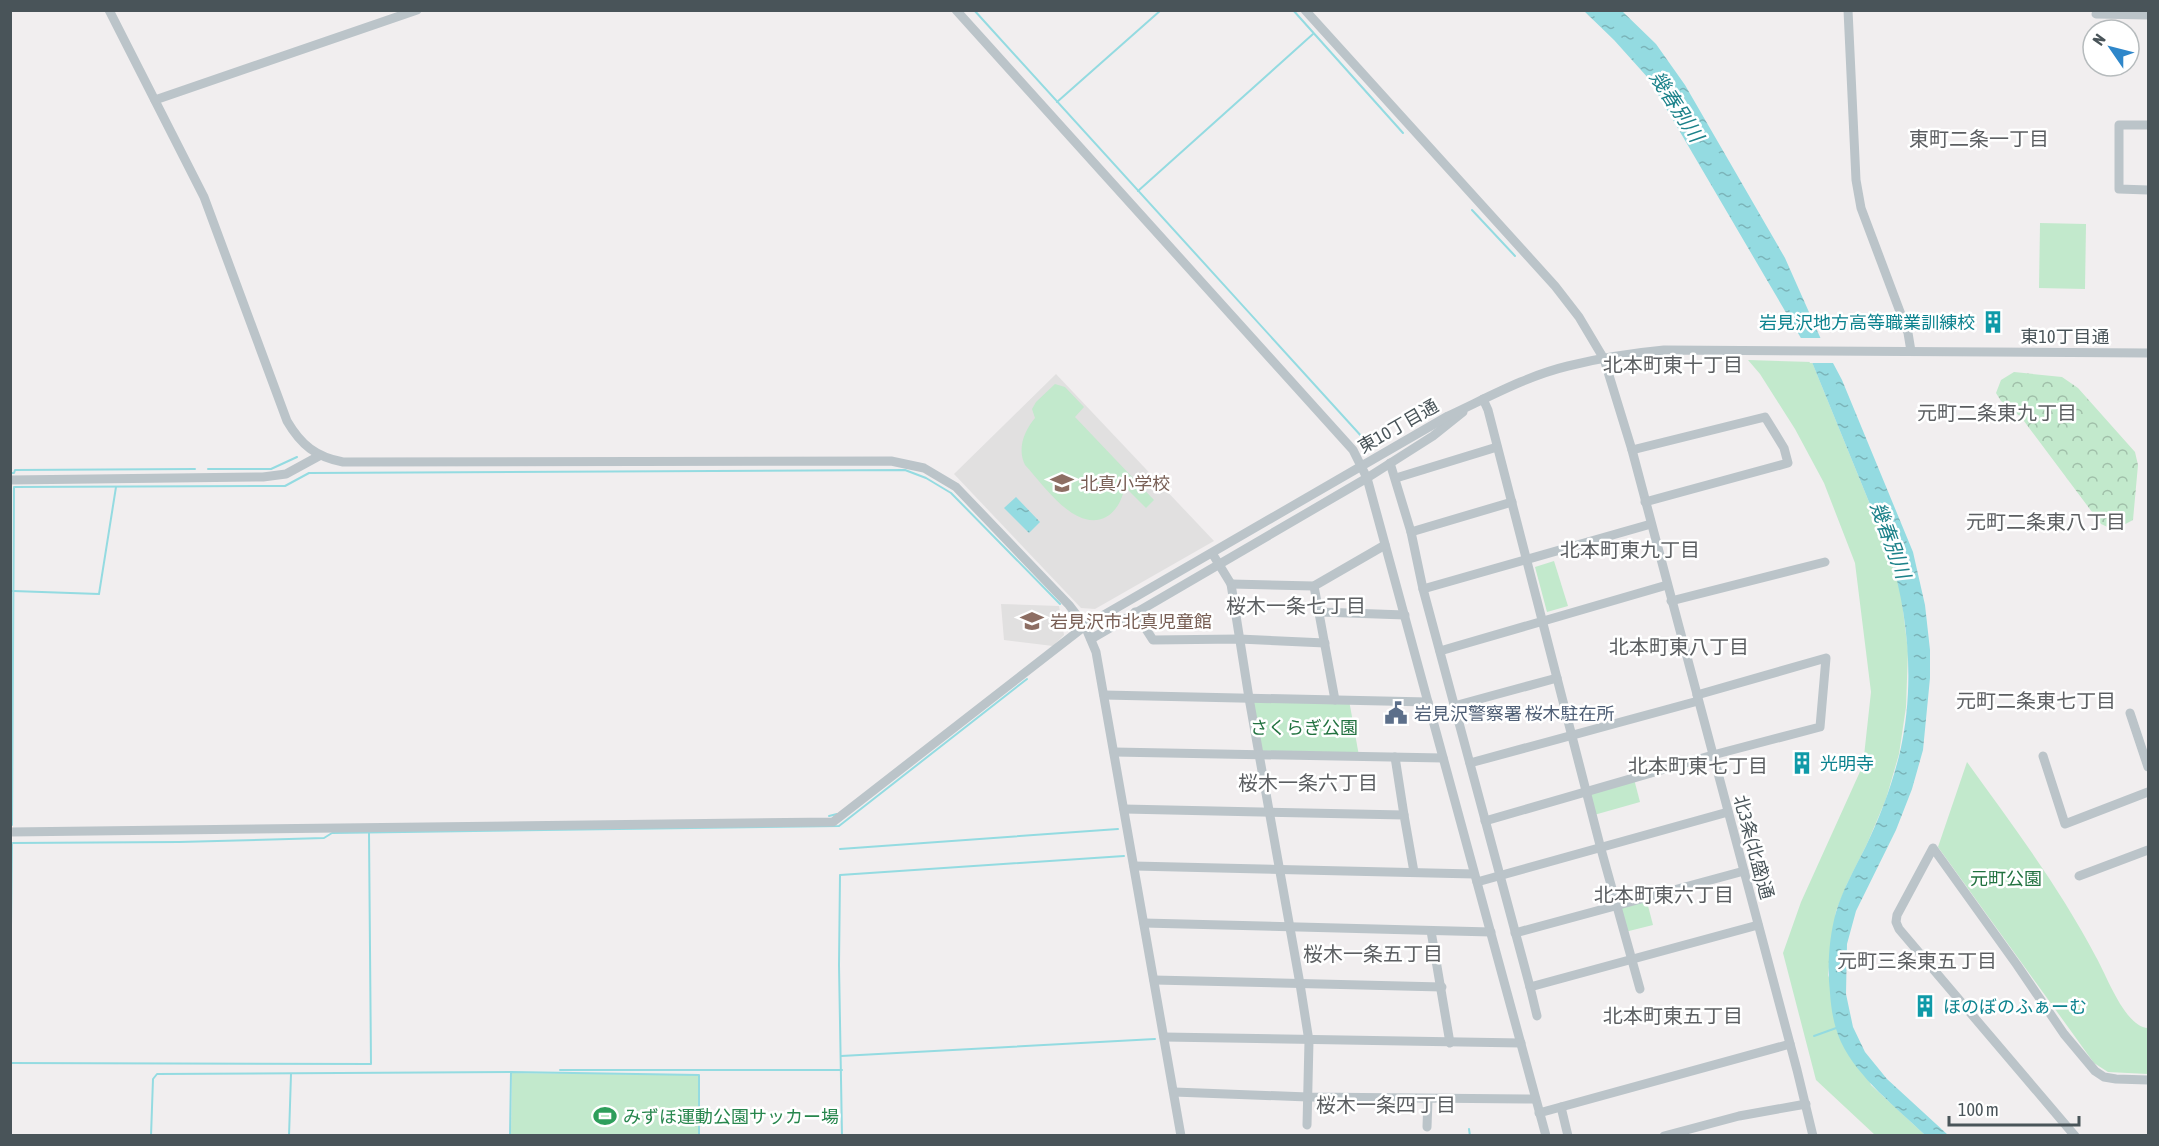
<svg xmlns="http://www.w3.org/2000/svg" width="2159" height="1146" viewBox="0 0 2159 1146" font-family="'Asap Condensed','Noto Sans JP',sans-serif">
<defs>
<pattern id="forest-crowns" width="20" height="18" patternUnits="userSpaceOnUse" patternTransform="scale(1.5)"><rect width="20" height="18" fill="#c2e9cc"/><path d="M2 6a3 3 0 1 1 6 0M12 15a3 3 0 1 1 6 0" fill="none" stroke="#a0bfa9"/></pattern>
<pattern id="water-ripples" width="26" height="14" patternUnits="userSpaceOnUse" patternTransform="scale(1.5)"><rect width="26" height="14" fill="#94dbe1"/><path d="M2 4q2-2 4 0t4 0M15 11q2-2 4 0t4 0" fill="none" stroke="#7bb4b9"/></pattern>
</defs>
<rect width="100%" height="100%" fill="#f1eeef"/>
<g fill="#e1e0e0">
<path d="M 1056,374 L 1214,541 L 1095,609 L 1081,608 L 954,474 Z"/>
<path d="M 1001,604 L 1059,606 L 1064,635 L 1053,646 L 1004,640 Z"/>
</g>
<g fill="#c2e9cc">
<path d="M 2040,223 L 2086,224 L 2085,289 L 2039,288 Z"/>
<path d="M 1748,360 L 1812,362 L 1889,551 L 1900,585 L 1908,651 L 1906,707 L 1899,754 L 1886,799 L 1867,844 L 1847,884 L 1836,911 L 1828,975 L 1871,1085 L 1925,1135 L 1875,1135 L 1816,1080 L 1783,953 L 1801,902 L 1863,765 L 1871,692 L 1855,563 L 1824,483 L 1795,429 L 1760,374 Z"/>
<path d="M 1055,384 L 1065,387 L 1084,407 L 1075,417 L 1154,500 L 1146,508 L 1125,487 C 1122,499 1117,511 1106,517 C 1075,533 1043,484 1025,465 C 1017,449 1024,431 1035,418 L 1032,409 L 1036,402 Z"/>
<path d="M 1554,561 L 1568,606 L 1547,612 L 1535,567 Z"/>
<path d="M 1249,698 L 1349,700 L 1359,756 L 1259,754 Z"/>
<path d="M 1967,762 C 2013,826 2060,888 2096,957 C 2107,976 2125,1027 2148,1028 L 2148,1074 L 2108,1072 L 2094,1063 L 1938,847 Z"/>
<path d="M 1634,779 L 1640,802 L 1594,815 L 1587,792 Z"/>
<path d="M 1646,898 L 1653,925 L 1625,932 L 1618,905 Z"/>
<path d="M 512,1073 L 698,1075 L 698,1135 L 511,1135 Z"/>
</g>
<path fill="url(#forest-crowns)" d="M 2014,372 L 2062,377 L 2078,388 L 2135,452 L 2138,465 L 2133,520 L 2114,530 L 2101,524 L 2021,417 L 2001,401 L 1996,393 L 2001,380 Z"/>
<g fill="url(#water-ripples)">
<path d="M 1584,11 L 1622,11 L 1656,44 L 1685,85 L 1785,258 L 1824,346 L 1842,380 L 1913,552 L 1925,605 L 1930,650 L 1930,678 L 1923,750 L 1912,789 L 1896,830 L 1856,911 L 1847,944 L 1846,994 L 1853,1027 L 1865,1052 L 1887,1079 L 1948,1135 L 1925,1135 C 1897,1108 1858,1078 1841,1042 C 1834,1027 1831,1009 1830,993 C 1827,966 1829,938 1836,912 C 1843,889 1855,868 1866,846 C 1880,817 1892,785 1900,752 C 1915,686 1909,616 1889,551 L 1805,345 L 1649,79 L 1614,40 Z"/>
<path d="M 1016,497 L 1040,522 L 1029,533 L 1004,508 Z"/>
</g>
<path fill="#f1eeef" d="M 1798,338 L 1824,338 L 1837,363 L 1810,363 Z"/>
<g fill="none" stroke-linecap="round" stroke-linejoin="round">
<g stroke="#94dbe1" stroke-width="2">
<path d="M 974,10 L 1363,438"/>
<path d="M 1293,10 L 1403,133"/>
<path d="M 1057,102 L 1161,10"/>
<path d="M 1138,191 L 1313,34"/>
<path d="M 1472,210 L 1515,256"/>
<path d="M 208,469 L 271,469 L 297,457"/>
<path d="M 10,473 L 14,473 L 15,470 L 195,469"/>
<path d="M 13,591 L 99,594 L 116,487"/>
<path d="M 829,816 L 837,814"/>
<path d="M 12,825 L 14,487 L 285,486 L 309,473 L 905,470 L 926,478 L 951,493 L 1060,604"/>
<path d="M 840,849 L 1118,829"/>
<path d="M 10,1009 L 12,843 L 179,842 L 324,838 L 332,833 L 839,826 L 1027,679"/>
<path d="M 1814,1036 L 1839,1027"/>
<path d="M 841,1056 L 1155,1039"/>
<path d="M 10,1063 L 371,1064 L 369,833"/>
<path d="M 560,1070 L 842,1070"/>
<path d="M 1469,1129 L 1470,1136"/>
<path d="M 151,1136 L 153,1079 L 157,1074 L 511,1072"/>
<path d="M 289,1136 L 291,1074"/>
<path d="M 510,1136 L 511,1072 L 699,1075 L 699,1136"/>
<path d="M 842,1136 L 839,965 L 840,875 L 1124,856"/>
</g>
<g stroke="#bbc4c9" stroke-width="9">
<path d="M 109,10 L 204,197 L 287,421 C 301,445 316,457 343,462 L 891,461 L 924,468 L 956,487 L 1069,605 L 1085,626 L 1096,652 L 1181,1136"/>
<path d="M 956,10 L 1353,450 L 1367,478 L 1546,1136"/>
<path d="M 1305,10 L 1555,286 L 1579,317 L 1604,359 L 1632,450 L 1797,1070 L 1813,1136"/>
<path d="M 1848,10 L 1856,180 L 1861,208 L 1908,333 L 1911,351"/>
<path d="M 2096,14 L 2148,15"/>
<path d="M 155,100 L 417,10"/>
<path d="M 2148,125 L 2119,125 L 2119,189 L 2148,190"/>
<path d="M 1483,399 L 1488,410 L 1601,849 L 1640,989"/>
<path d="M 1632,450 L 1765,417 L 1784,448 L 1788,463 L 1645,502"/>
<path d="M 1390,463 L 1411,532 L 1423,589 L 1530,987 L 1758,925"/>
<path d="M 1396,478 L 1497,447"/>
<path d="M 10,480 L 263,477 L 286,474 L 319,456"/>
<path d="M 1411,532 L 1512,502"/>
<path d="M 1212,553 L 1231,584 L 1249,698 L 1300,984 L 1309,1041 L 1307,1125"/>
<path d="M 1231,584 L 1314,586 L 1385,545"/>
<path d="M 1314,586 L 1335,700"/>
<path d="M 1423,589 L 1651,524"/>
<path d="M 1671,601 L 1825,562"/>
<path d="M 1135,612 L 1153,640 L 1239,639 L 1325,643"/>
<path d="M 1320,612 L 1405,615"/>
<path d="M 1091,639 L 1367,478 L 1433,436 L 1463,412"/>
<path d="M 1440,651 L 1667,585"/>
<path d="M 1104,695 L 1428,702"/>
<path d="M 1454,706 L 1557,678"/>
<path d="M 2130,713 L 2148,767"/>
<path d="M 1114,752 L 1443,758"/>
<path d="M 2043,756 L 2065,824 L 2148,792"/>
<path d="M 1395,757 L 1404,815"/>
<path d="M 1470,763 L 1698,701"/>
<path d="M 1124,809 L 1404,815 L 1414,872"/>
<path d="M 1485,821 L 1713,755 L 1820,727 L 1826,658 L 1697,695"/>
<path d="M 10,832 L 833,822 L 1085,626 L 1448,416 C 1487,398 1526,376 1568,366 C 1600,358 1632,353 1664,350 L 2148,353"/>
<path d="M 1134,866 L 1474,874"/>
<path d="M 2079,876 L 2148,850"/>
<path d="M 1477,882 L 1728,812"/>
<path d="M 1144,923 L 1491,932"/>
<path d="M 1431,931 L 1450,1043"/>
<path d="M 1515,933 L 1744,871"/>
<path d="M 1154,980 L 1442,987"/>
<path d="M 1530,987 L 1537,1016"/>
<path d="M 1164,1037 L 1521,1043"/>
<path d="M 1174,1092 L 1308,1097 L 1535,1099"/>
<path d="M 1561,1107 L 1568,1136"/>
<path d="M 1539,1113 L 1790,1044"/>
<path d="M 1427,1127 L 1428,1099"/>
<path d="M 1664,1136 L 1739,1116 L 1806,1104"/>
<path d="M 2075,1136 L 1899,929 L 1896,922 L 1897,915 L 1933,848 L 2017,965 L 2064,1034 L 2095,1071 L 2104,1077 L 2116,1079 L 2148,1080"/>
</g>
</g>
<defs>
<g id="building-bare" transform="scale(1.8)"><path d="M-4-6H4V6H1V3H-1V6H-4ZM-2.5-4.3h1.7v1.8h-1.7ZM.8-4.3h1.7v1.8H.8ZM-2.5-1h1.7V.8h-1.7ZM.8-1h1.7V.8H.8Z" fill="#0f9aa8" stroke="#fff" stroke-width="2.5" paint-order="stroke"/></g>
<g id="school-bare" transform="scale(1.8)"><path d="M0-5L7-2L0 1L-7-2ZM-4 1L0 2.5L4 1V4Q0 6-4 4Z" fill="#8d6e63" stroke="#fff" stroke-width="2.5" paint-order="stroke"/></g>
<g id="civic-bare" transform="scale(1.8)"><path d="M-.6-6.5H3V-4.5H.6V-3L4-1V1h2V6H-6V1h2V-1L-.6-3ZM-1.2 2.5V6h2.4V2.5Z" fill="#5c6f8a" stroke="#fff" stroke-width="2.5" paint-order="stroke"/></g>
<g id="stadium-bare" transform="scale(1.8)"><path d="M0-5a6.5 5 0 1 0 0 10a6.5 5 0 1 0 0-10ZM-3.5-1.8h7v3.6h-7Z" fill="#2e9e5b" stroke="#fff" stroke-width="2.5" paint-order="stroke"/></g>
</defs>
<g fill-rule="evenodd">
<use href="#building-bare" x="1993" y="322"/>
<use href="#school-bare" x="1062" y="483"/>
<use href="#school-bare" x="1032" y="621"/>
<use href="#civic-bare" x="1396" y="713"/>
<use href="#building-bare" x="1802" y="763"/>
<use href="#building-bare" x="1925" y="1006"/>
<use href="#stadium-bare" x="605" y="1116"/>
</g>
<g text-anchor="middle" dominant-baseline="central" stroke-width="5" stroke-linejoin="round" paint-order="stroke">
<g font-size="18" fill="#0d838f" stroke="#fff" text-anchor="start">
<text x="1975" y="322" text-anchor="end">岩見沢地方高等職業訓練校</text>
<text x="1820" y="763">光明寺</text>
<text x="1943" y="1006">ほのぼのふぁーむ</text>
</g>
<g font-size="18" fill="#495459" stroke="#fff">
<text x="2065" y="336">東10丁目通</text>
<text transform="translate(1398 426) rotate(-30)">東10丁目通</text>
<text transform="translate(1754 847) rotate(75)">北3条(北盛)通</text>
</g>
<g font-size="18" fill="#785e54" stroke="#fff" text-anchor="start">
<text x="1080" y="483">北真小学校</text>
<text x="1050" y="621">岩見沢市北真児童館</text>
</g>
<g font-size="18" fill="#4e5e75" stroke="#fff" text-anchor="start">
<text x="1414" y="713">岩見沢警察署 桜木駐在所</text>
</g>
<g font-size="18" fill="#227240" stroke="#fff">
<text x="1304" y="727">さくらぎ公園</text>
<text x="2006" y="878">元町公園</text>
</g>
<g font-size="18" fill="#27864d" stroke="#fff" text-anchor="start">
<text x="623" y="1116">みずほ運動公園サッカー場</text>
</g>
<g font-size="20" font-style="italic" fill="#1c828a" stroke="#fff">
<text transform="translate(1677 106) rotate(57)">幾春別川</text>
<text transform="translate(1891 540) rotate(70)">幾春別川</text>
</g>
<g font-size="20" fill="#5c5f62" stroke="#fff">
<text x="1979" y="138">東町二条一丁目</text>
<text x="1673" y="364">北本町東十丁目</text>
<text x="1997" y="412">元町二条東九丁目</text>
<text x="2046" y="521">元町二条東八丁目</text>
<text x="1630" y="549">北本町東九丁目</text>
<text x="1296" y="605">桜木一条七丁目</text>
<text x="1679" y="646">北本町東八丁目</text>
<text x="2036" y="700">元町二条東七丁目</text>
<text x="1698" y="765">北本町東七丁目</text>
<text x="1308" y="782">桜木一条六丁目</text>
<text x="1664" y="894">北本町東六丁目</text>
<text x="1373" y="953">桜木一条五丁目</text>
<text x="1917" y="960">元町三条東五丁目</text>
<text x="1673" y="1015">北本町東五丁目</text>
<text x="1386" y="1104">桜木一条四丁目</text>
</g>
</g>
<rect width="2159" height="1146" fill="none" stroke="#495459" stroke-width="24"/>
<g transform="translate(2111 48) rotate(305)"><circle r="28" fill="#ffffff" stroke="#b6bbbd" stroke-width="1.5"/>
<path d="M0-4.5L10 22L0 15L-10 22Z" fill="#2f87ca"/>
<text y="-9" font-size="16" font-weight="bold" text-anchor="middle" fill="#495459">N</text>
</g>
<path d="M1949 1116v9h130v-9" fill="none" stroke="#495459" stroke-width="3"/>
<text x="1958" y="1116" font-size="18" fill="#495459" stroke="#ffffff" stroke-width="4.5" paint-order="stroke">100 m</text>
</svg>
